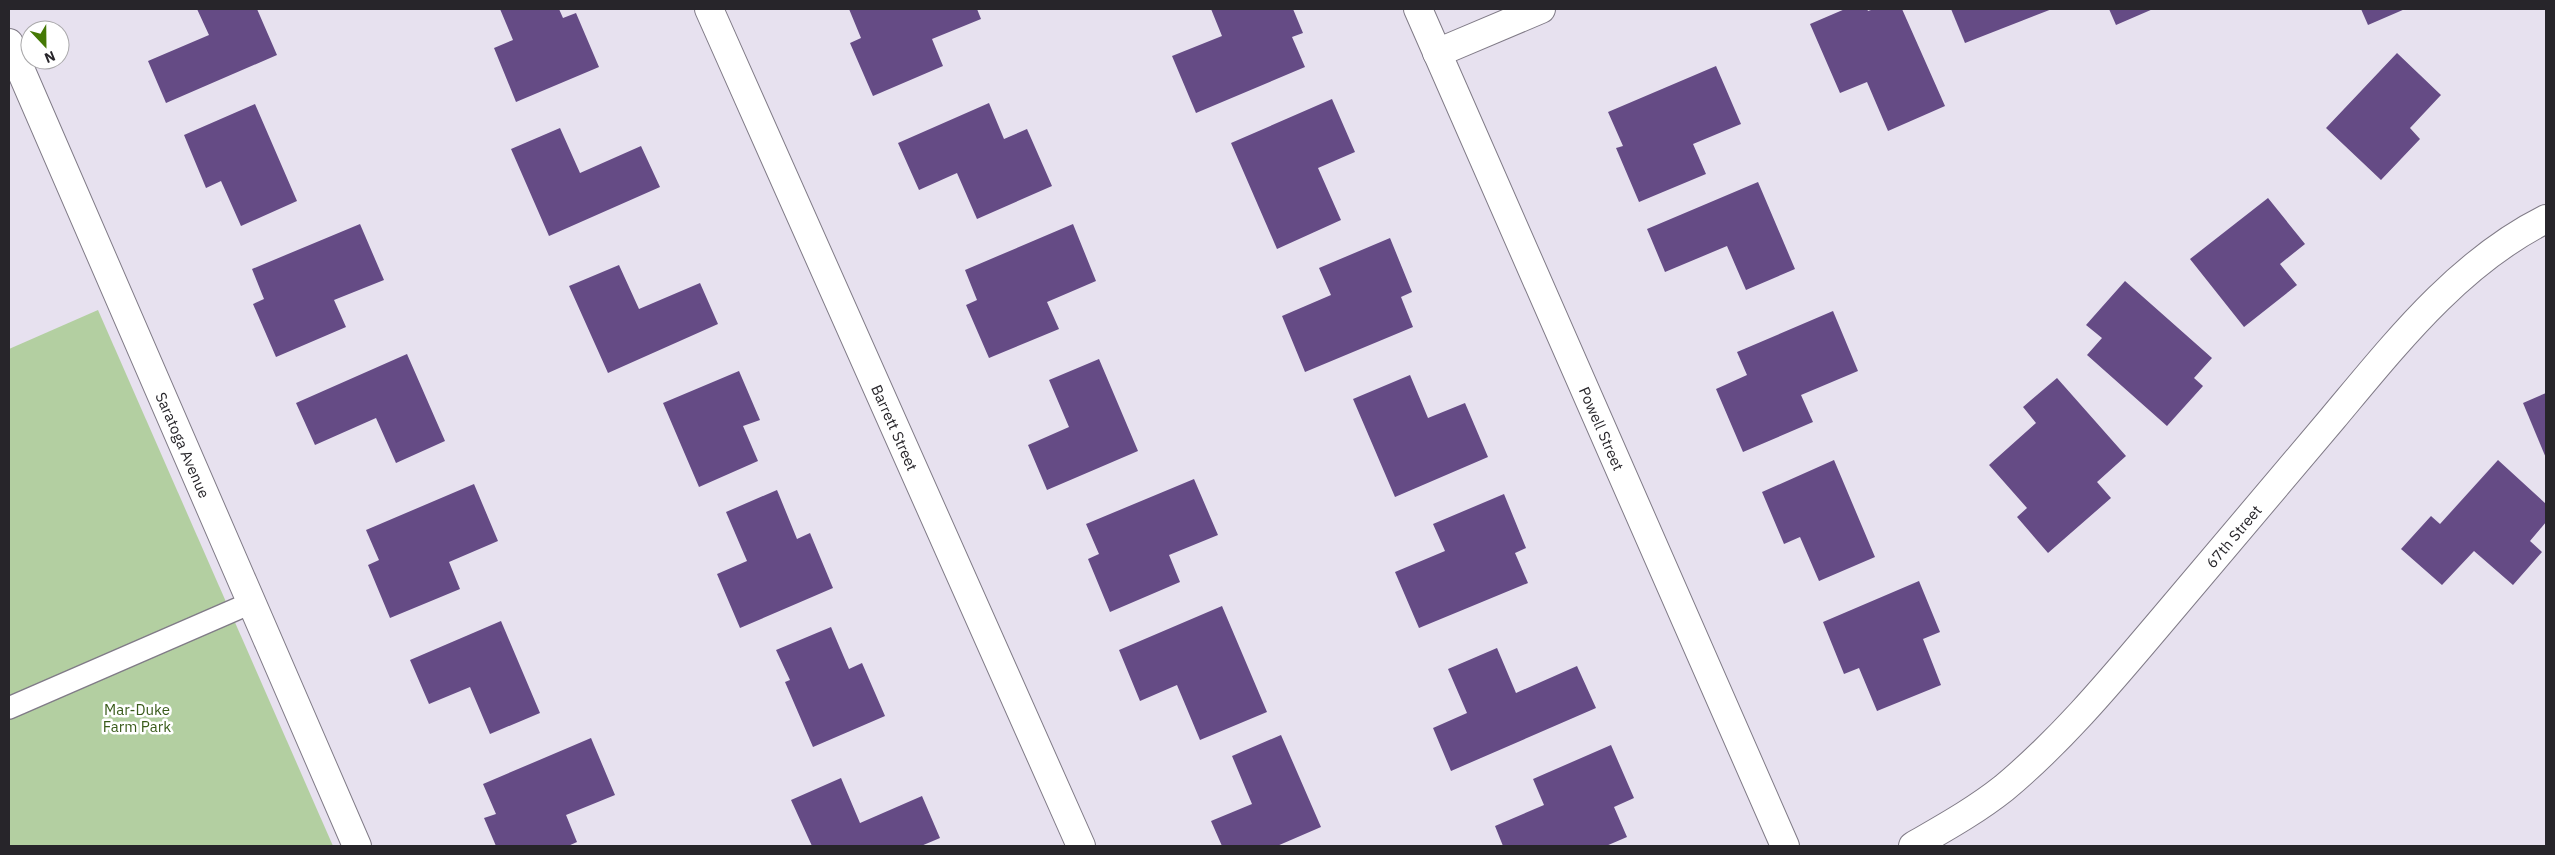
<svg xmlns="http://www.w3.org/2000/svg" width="2555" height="855" viewBox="0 0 2555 855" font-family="'IBM Plex Sans',sans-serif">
<rect width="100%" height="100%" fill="#e7e1ef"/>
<path fill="#b3cfa1" d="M 98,310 L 333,846 L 9,846 L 9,349 Z"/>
<g fill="#654b85">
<path d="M 197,9 L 257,9 L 277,55 L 166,103 L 148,61 L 209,35 Z"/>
<path d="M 500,9 L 559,9 L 563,18 L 576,13 L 599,67 L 516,102 L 494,48 L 513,40 Z"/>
<path d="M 849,9 L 977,9 L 981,19 L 932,39 L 943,66 L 873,96 L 850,43 L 861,38 Z"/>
<path d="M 1211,9 L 1293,9 L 1303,33 L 1292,37 L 1305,67 L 1196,113 L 1172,56 L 1222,36 Z"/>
<path d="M 1845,9 L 1867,9 L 1868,11 L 1874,9 L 1902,9 L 1945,106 L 1888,131 L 1867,82 L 1840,93 L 1810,24 Z"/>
<path d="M 1951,9 L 2052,9 L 1965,43 Z"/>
<path d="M 2109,9 L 2153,9 L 2116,25 Z"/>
<path d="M 2361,9 L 2405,9 L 2368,25 Z"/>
<path d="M 2397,53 L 2441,95 L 2410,128 L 2420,139 L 2381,180 L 2326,128 Z"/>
<path d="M 1716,66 L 1741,124 L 1693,144 L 1706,174 L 1639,202 L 1616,148 L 1623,146 L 1608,112 Z"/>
<path d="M 1332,99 L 1355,152 L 1318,168 L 1341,220 L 1277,249 L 1231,143 Z"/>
<path d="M 989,103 L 1004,139 L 1027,129 L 1052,186 L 977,219 L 957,173 L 919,190 L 898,143 Z"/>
<path d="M 255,104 L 297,201 L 241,226 L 221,181 L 206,188 L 184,135 Z"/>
<path d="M 560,128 L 580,173 L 641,146 L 660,187 L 549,236 L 511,149 Z"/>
<path d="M 1758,182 L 1795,269 L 1746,290 L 1727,246 L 1665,272 L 1647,229 Z"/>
<path d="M 2268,198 L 2305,244 L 2280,264 L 2297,285 L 2244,327 L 2190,259 Z"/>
<path d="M 360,224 L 384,280 L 334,300 L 346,327 L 276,357 L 253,304 L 264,299 L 252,269 Z"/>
<path d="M 1073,224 L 1096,281 L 1047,302 L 1059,329 L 989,358 L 966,305 L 977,300 L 965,270 Z"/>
<path d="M 1390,238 L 1412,292 L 1401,297 L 1413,327 L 1305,372 L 1282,316 L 1331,295 L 1319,268 Z"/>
<path d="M 619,265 L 639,309 L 700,283 L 718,324 L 608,373 L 569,286 Z"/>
<path d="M 2125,281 L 2212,358 L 2194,378 L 2203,386 L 2167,426 L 2087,355 L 2102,338 L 2086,325 Z"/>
<path d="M 1833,311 L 1858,371 L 1801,395 L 1813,422 L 1743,452 L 1716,389 L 1747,375 L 1737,352 Z"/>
<path d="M 407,354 L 445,441 L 396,463 L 376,418 L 315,445 L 296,403 Z"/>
<path d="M 1099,359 L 1138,451 L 1047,490 L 1028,445 L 1069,427 L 1049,380 Z"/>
<path d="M 739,371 L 760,420 L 743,426 L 758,461 L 699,487 L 663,403 Z"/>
<path d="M 1410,375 L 1428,418 L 1465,403 L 1488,457 L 1395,497 L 1353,399 Z"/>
<path d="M 2057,378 L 2126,456 L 2097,482 L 2111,498 L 2048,553 L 2017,517 L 2027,508 L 1989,465 L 2036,423 L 2023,407 Z"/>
<path d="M 2546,393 L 2546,458 L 2523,403 Z"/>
<path d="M 1834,460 L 1875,557 L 1819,581 L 1800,537 L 1784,544 L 1762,492 Z"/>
<path d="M 2498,460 L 2546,504 L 2546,522 L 2530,541 L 2542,552 L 2513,585 L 2474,551 L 2442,585 L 2401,549 L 2431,516 L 2440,524 Z"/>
<path d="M 1194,479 L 1218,535 L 1169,555 L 1180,582 L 1110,612 L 1088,559 L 1099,554 L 1086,524 Z"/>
<path d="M 474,484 L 498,541 L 449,562 L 460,589 L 390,618 L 368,565 L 379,560 L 366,530 Z"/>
<path d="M 777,490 L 797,539 L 810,533 L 833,588 L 740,628 L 717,574 L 747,561 L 726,512 Z"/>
<path d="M 1504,494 L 1526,548 L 1515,553 L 1528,583 L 1419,628 L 1395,572 L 1445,551 L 1433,524 Z"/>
<path d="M 1919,581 L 1940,632 L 1923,639 L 1941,685 L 1877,711 L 1859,668 L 1844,674 L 1823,622 Z"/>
<path d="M 1222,606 L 1267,712 L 1200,740 L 1177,685 L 1140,701 L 1119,650 Z"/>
<path d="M 501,621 L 540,713 L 490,734 L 470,687 L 429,704 L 410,660 Z"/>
<path d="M 831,627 L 849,669 L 862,663 L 885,716 L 813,747 L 785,682 L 790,680 L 776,650 Z"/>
<path d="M 1497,648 L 1516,693 L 1577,666 L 1596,708 L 1451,771 L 1433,728 L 1467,713 L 1448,669 Z"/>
<path d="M 1281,735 L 1321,827 L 1277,846 L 1222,846 L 1211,821 L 1252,804 L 1232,756 Z"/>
<path d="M 591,738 L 615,795 L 566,815 L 577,842 L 568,846 L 496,846 L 484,818 L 496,814 L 483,784 Z"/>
<path d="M 1611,745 L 1634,798 L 1614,807 L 1627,837 L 1606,846 L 1503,846 L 1495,826 L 1544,805 L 1533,779 Z"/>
<path d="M 841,778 L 860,823 L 922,796 L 940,838 L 921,846 L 812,846 L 791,800 Z"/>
</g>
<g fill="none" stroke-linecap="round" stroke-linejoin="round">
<g stroke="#807b87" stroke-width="24">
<path id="lane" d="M 9,708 L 253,602"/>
</g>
<g stroke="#807b87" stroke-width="30">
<g id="street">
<path id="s1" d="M 709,9 L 1081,846"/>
<path id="s2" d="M 1418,9 L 1785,846"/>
<path id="s3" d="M 9,43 L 357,846"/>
<path d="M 1437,53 L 1541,9"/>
<path id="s4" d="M 1913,846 C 1944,828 1975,811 2004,788 C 2064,738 2114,677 2164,618 C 2221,551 2277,484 2333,418 C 2395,344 2458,263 2546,219"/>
</g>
</g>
<use href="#lane" stroke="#fff" stroke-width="21"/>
<use href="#street" stroke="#fff" stroke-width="28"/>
</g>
<g text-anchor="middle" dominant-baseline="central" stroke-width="5" stroke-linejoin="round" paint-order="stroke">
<g font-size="15" fill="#27252a" stroke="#fff">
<text stroke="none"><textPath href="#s1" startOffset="458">Barrett Street</textPath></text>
<text stroke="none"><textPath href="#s2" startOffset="458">Powell Street</textPath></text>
<text stroke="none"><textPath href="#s3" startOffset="438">Saratoga Avenue</textPath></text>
<text stroke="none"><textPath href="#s4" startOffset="449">67th Street</textPath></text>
</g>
<g font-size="15" fill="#395b1a" stroke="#fff">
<text x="137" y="709">Mar-Duke<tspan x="137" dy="17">Farm Park</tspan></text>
</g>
</g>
<rect width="2555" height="855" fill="none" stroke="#27252a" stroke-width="20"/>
<g transform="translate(45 45) rotate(158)"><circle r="24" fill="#ffffff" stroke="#a9a8aa"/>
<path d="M0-4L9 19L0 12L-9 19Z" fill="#457905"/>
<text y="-8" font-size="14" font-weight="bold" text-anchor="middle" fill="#27252a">N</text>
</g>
</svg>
